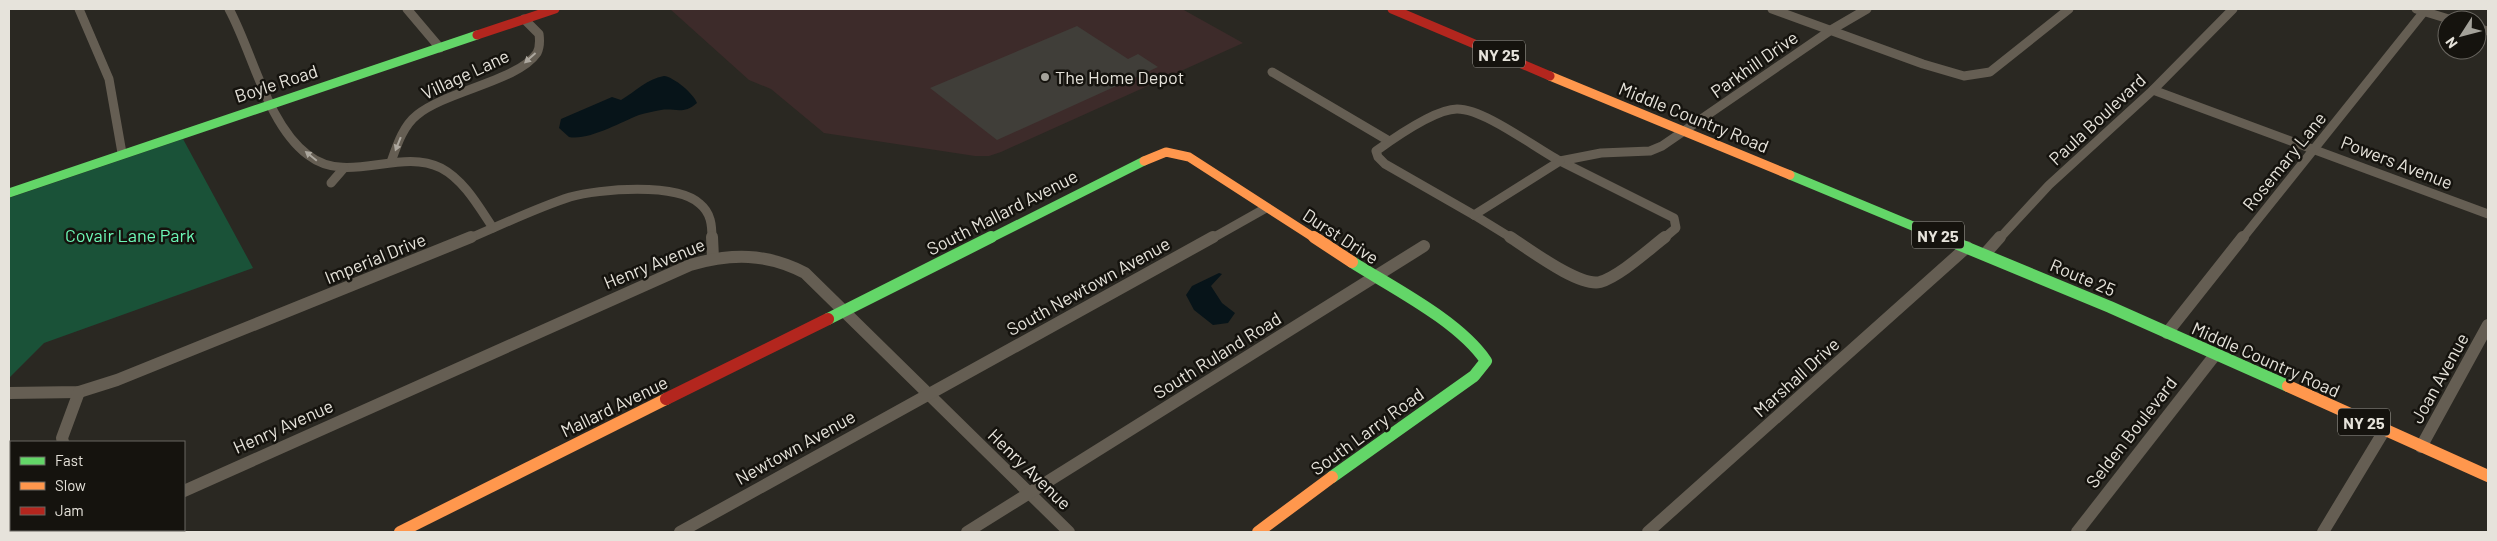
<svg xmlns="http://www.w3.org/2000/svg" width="2497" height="541" viewBox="0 0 2497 541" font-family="Barlow,sans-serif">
<rect width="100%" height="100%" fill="#2a2822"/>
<path fill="#3d2b2a" d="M 670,9 L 1182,9 L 1243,43 L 1001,152 L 989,156 L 975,156 L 824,133 L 771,89 L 749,80 Z"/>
<path fill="#1a5238" d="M 183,139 L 253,268 L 44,343 L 9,378 L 9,198 Z"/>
<g fill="#071419">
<path d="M 664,76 C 674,77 694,94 697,103 C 683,115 676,108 661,110 C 654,111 646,113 639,115 C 621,122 588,141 569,137 L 559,128 L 561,119 L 612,97 L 621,100 C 636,91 647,79 664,76 Z"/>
<path d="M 1219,273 L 1222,274 L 1211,286 L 1222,303 L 1235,313 L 1228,323 L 1213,325 L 1194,310 L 1186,295 L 1192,286 Z"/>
</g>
<path fill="#403e39" d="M 1077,26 L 1128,59 L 1138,54 L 1158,67 L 997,140 L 930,88 Z"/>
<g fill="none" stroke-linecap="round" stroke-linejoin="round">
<g stroke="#655e53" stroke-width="9">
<path d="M 79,9 L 109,79 L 122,153"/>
<path d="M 229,9 C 253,53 267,124 308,155 C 348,186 399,147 441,168 C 464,180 479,207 493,228"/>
<path d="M 407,9 L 440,48"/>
<path d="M 1772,9 L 1923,64 L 1964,76 L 1990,72 L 2069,9"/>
<path d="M 2416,9 L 2452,20"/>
<path d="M 2477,28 L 2488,31"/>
<path d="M 1272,72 L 1389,141"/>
<path d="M 2153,90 L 2488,214"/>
<path d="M 1560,161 L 1674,218 L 1676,228 L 1663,239"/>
<path d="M 1560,161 L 1601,153 L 1650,151 L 1662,146 L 1831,30 L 1867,9"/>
<path d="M 391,162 C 397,145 403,126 417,115 C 446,91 518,81 537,53 C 540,47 540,41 539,34 L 524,19"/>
<path d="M 331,183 L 344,168"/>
<path d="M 1474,215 L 1513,239"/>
<path d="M 1474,215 L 1385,164 L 1378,157 L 1376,151 C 1394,138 1435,109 1457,109 C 1485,109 1535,148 1560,161"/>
<path d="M 1474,215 L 1560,161"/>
<path d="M 468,239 C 501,225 536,208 570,197 C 599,189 677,182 700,204 C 711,213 712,225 712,239"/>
<path d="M 1211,239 L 1266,208"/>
<path d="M 1999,239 L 2049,185 L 2153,90 L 2233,9"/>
<path d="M 2242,239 L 2426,9"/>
</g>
<g stroke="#655e53" stroke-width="12">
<path d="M 712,237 L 713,258"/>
<path d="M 1510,237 C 1529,249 1579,287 1600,282 C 1620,276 1648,250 1665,237"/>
<path d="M 1985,254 L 2000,237"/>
<path d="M 2167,333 L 2243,237"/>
<path d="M 9,393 L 79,392 L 117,380 L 471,237"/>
<path d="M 63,442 L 62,438 L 79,392"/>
<path d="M 2421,447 L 2488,325"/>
<path d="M 184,491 L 690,265 C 731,253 767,253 805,273 L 1069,532"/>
<path d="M 96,532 L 98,530"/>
<path d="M 680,532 L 1213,237"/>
<path d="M 967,532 L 1424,246"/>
<path d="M 1648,532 L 1967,247"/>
<path d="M 2077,532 L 2215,355"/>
<path d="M 2323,532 L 2384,431"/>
</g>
<g stroke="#63d668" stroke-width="9">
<path d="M 1790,175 L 1944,239"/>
<path d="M 9,193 L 477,35"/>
<path d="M 989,239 L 1144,161"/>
</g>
<g stroke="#63d668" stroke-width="12">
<path d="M 1941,237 L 2110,307 L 2288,386"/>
<path d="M 828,319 L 991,237"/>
<path d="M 1332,477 L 1474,376 L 1486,361 C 1459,321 1393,288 1352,262"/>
</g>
<g stroke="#ff974d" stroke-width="9">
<path d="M 1550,76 L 1790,175"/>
<path d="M 1144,161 L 1166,152 L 1189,157 L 1316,239"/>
</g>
<g stroke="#ff974d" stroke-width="12">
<path d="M 1314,237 L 1352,262"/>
<path d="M 2288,386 L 2488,476"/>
<path d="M 400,532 L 666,399"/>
<path d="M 1258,532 L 1332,477"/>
</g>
<g stroke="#b3261e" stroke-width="9">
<path d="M 1392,9 L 1550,76"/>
<path d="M 477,35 L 555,9"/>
</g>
<path stroke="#b3261e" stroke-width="12" d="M 666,399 L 828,319"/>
</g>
<defs><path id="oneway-solid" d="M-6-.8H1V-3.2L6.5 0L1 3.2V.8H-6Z" transform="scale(1.25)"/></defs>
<g fill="#aca79e">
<use href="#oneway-solid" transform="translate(530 58) rotate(138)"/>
<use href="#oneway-solid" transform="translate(398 144) rotate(112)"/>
<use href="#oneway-solid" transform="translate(311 156) rotate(-141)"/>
</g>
<circle fill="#a4a29a" stroke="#15130e" stroke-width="2" cx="1045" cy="77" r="5"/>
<g text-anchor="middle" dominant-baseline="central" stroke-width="5" stroke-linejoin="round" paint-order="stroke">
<g fill="#15130e" stroke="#a7a59e" stroke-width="1">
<rect x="1473" y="40.5" width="52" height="27" rx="4"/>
<rect x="1912" y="221.5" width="52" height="27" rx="4"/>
<rect x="2338" y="408.5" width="52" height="27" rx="4"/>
</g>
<g font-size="16" font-weight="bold" fill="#e6e3db">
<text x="1499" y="54">NY 25</text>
<text x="1938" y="235">NY 25</text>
<text x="2364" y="422">NY 25</text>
</g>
<g font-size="18" fill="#e6e3db" stroke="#15130e">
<text transform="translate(1754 64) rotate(-35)">Parkhill Drive</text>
<text transform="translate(465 74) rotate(-25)">Village Lane</text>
<text transform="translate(276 83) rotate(-18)">Boyle Road</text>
<text transform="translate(1694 117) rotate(22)">Middle Country Road</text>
<text transform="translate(2097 119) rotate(-43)">Paula Boulevard</text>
<text transform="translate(2284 161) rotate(-51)">Rosemary Lane</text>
<text transform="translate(2397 162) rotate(21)">Powers Avenue</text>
<text transform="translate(1002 212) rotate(-27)">South Mallard Avenue</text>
<text transform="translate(1341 236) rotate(33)">Durst Drive</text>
<text transform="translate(375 258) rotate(-22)">Imperial Drive</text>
<text transform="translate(654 263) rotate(-22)">Henry Avenue</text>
<text transform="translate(2083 277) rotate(23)">Route 25</text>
<text transform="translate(1088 286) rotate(-29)">South Newtown Avenue</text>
<text transform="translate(1217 355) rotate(-32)">South Ruland Road</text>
<text transform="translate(2266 359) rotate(24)">Middle Country Road</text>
<text transform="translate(1796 377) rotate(-42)">Marshall Drive</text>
<text transform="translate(2439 378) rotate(-61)">Joan Avenue</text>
<text transform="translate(614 406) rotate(-26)">Mallard Avenue</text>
<text transform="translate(283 426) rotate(-24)">Henry Avenue</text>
<text transform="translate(1367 431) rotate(-36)">South Larry Road</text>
<text transform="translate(2131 432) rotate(-52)">Selden Boulevard</text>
<text transform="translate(795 447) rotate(-29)">Newtown Avenue</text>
<text transform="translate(1030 469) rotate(44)">Henry Avenue</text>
</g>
<g font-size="18" fill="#e6e3db" stroke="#15130e" text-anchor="start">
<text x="1055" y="77">The Home Depot</text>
</g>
<g font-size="18" fill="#6df8b7" stroke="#15130e">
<text x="130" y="235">Covair Lane Park</text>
</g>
</g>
<rect width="2497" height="541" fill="none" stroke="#e6e3db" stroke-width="20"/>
<rect x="10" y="441" width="175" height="90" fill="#15130e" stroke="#696660"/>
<rect x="20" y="457" width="25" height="8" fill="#63d668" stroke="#696660"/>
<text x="55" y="466" font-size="15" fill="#e6e3db">Fast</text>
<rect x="20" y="482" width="25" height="8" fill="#ff974d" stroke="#696660"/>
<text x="55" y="491" font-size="15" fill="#e6e3db">Slow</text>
<rect x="20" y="507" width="25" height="8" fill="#b3261e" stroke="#696660"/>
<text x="55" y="516" font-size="15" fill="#e6e3db">Jam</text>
<g transform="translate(2462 35) rotate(234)"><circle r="24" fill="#15130e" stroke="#696660"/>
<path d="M0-4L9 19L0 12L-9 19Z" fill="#a4a29a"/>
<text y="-8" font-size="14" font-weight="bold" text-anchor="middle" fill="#e6e3db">N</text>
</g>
</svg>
